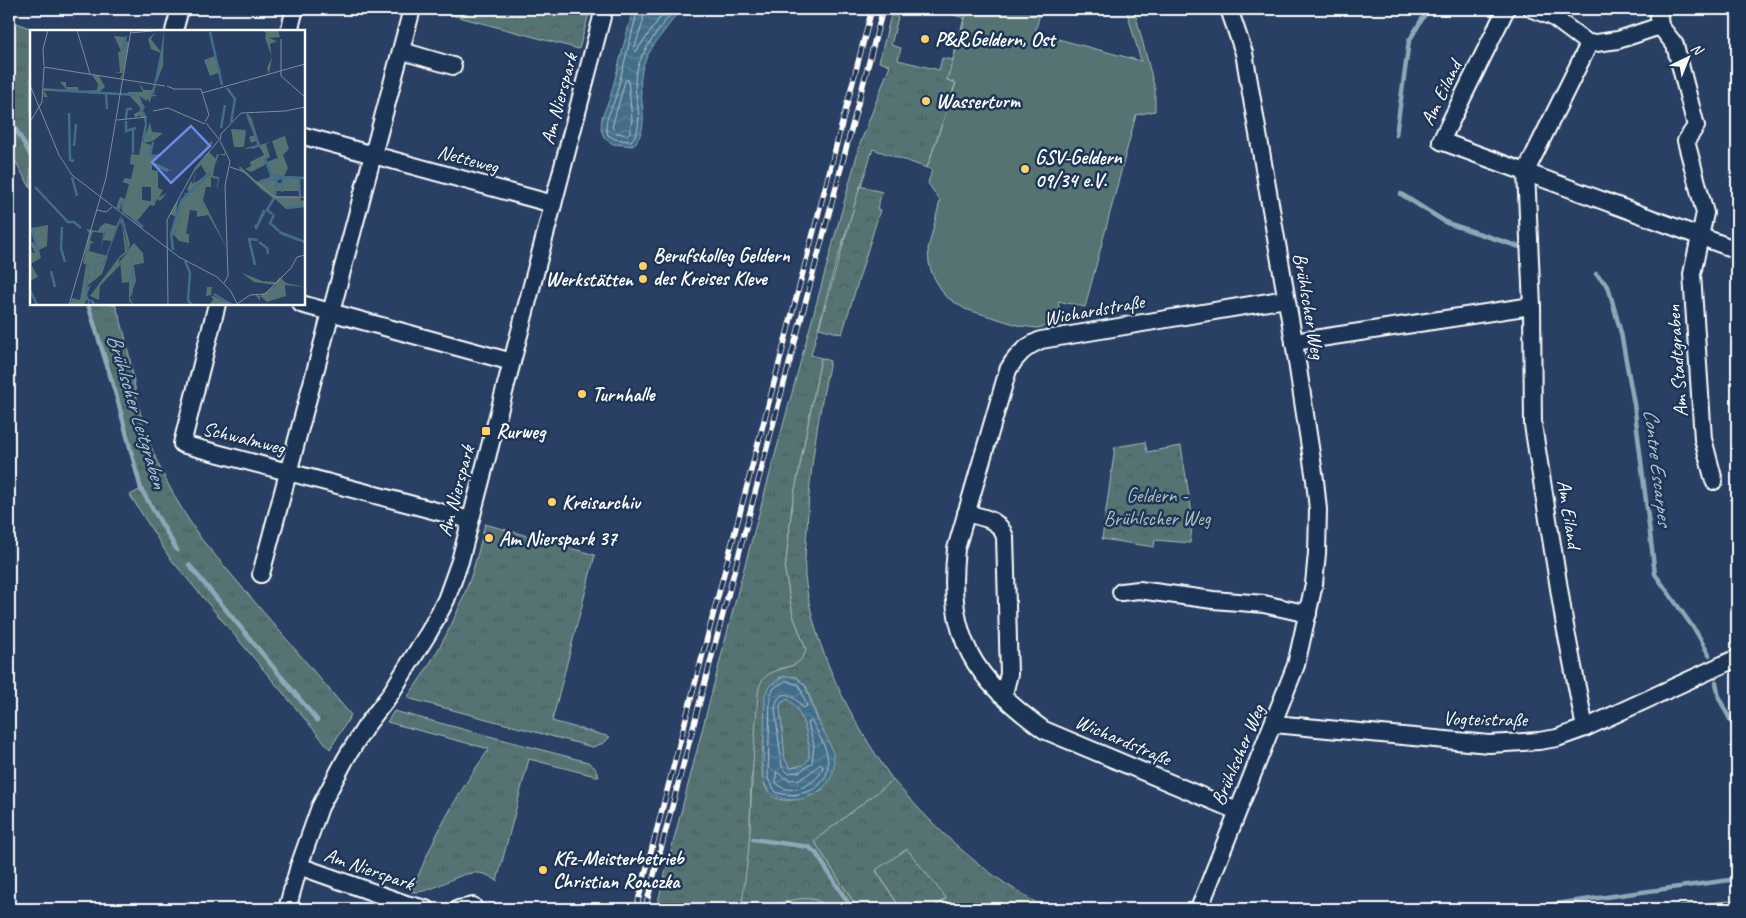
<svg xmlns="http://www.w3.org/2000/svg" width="1746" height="918" viewBox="0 0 1746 918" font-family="Caveat,sans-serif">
<defs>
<pattern id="grass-tufts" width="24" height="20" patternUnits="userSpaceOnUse" patternTransform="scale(1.25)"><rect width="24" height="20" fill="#557372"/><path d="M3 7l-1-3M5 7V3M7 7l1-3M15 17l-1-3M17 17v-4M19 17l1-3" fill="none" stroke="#505c5b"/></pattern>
<pattern id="forest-crowns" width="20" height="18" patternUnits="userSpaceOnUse" patternTransform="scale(1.25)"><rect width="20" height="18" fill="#557372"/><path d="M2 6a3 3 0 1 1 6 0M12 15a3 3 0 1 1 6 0" fill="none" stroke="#505c5b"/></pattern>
<pattern id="water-waves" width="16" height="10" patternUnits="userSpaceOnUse" patternTransform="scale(1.25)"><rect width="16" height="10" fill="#436e89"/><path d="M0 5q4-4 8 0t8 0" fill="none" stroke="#5f849b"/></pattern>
</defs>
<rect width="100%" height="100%" fill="#293f63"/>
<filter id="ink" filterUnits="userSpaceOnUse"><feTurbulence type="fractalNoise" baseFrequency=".02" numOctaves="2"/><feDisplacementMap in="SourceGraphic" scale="10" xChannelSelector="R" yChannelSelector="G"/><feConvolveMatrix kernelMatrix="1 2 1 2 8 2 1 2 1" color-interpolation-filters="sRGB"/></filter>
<g filter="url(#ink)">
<g fill="url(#grass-tufts)" stroke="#aab9b8">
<path d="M 955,9 L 967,12 L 947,80 L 956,82 L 927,168 L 873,149 L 835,266 L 811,355 L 821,358 L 792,506 L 785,571 L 793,615 L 806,649 C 804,664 792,666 779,669 L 751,779 L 750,832 L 771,905 C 791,898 814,892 829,909 L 656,909 L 740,583 L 860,144 L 890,65 L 879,62 L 891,15 L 898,17 L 891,45 L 901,48 L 898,60 L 939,70 L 942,58 L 953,60 L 964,18 L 954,15 Z"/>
<path d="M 9,20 L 37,31 L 31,31 L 31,189 L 9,150 Z"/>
<path d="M 88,304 L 115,304 C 131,344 132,387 144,427 C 157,468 178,505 202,540 L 351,715 L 330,749 L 169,557 L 130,495 L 141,489 L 117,398 Z"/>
<path d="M 485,524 L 595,555 L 552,721 L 610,737 L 604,743 L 592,747 L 407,698 C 448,640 470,593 485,524 Z"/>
<path d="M 787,699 C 801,705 813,746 808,760 L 803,765 L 791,768 L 785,760 L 780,708 L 781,703 Z"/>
<path d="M 394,711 L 588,762 L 595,768 L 599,777 L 529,759 L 497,881 C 467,857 442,894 412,892 C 431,840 457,794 489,749 L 387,722 Z"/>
<path d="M 893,780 C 940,834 984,875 1048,909 L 931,909 L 946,899 L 876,871 L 901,909 L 858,909 L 814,841 Z"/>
</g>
<g fill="url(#forest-crowns)" stroke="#aab9b8" fill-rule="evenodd">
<path d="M 429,9 L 569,9 L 589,14 L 579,49 Z"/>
<path d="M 860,186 L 882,192 L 877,209 L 880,210 L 842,334 L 819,328 Z"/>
<path d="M 821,358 L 830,361 C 818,417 809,472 807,530 C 806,545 804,561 805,576 C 813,650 851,720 893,780 L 814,841 L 858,909 L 829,909 C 812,890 792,902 770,905 C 761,905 752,903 742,902 C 745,878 749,854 750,830 C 751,794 753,758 756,722 C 757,711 757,699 759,688 C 765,662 802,675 806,649 L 793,615 L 785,571 L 792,506 ZM 785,676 L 797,677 L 806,686 L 821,728 L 823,789 C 812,797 796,801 783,800 C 741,795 773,701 779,678 Z"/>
<path d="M 1145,442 L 1147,452 L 1181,446 L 1193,520 L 1190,543 L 1155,540 L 1154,547 L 1102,539 L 1115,447 Z"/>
<path d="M 907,849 L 946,898 L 931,909 L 901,909 L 876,870 Z"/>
<path d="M 1737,900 L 1737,909 L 1653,909 Z"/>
</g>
<path fill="#557372" stroke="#aab9b8" d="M 968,9 L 1041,9 L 1035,33 L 1141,61 L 1126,9 L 1134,9 L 1155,89 L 1155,111 L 1136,115 L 1085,307 L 1058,301 L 1062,324 L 1036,328 L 1021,326 L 965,309 L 945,296 L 932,274 L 929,263 L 928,249 L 940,201 L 928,183 L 932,170 L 927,168 L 956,83 L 947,80 Z"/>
<g fill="url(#water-waves)" stroke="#8ea8b8" fill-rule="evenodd">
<path d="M 633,9 L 679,9 C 668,31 644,49 641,76 C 638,101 652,125 633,146 L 613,144 L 604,138 L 601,129 L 602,117 L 610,98 Z"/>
<path d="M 785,676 C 807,677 807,692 813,709 C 819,727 836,747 834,766 C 832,800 773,815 763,779 L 765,694 L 770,685 ZM 787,699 C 801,705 813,746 808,760 L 803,765 L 790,768 L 785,760 L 780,708 L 781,703 Z"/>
</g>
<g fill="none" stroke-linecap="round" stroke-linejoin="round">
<g stroke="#b4c5d0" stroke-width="1">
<path d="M 638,9 L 615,99 L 607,119 L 606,128 L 608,135 L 615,139 L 631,141 C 648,123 631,94 636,73 C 642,48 660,29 674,9"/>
<path d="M 644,9 L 643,22 L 634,49 L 636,52 L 666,9"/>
<path d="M 628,80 L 632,119 L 630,132 L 627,135 L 617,133 L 612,127 L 625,81 Z"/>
<path d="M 786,681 L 799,685 L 807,706 L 803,708 C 794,694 778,686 775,709 L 782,767 L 788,773 L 799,772 L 812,763 L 814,745 L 808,723 L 811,721 C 815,725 817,732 820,737 C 833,760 832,786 803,793 C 794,795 785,796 776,792 L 768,779 L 770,696 L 774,688 Z"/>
<path d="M 821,764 L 823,767 C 819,784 787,799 776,782 L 776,772 C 779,773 782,777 786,778 C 801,785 811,770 821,764 Z"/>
</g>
<g stroke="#8ea8b8" stroke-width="4.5">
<path d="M 9,117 L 31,156"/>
<path d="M 1396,135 L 1409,41 L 1428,9"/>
<path d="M 1401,194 L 1447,223 L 1520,247"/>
<path d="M 1596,274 L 1608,286 L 1621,333 L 1634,404 L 1655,574 L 1697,633 L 1709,655"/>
<path d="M 88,304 L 117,398 L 141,489 L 177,550"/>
<path d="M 189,565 L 317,720"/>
<path d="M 1716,682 L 1719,698 L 1737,733"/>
<path d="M 753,839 L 809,847 L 816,853 L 852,909"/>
<path d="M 1518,909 L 1737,879"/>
</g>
<g stroke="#fff" stroke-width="20">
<g id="street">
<path d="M 1506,9 L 1441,141 L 1737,250"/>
<path d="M 1532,9 L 1553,17 L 1589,44 L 1618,40 L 1660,26 L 1658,9"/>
<path d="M 1660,26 L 1675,45 L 1696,126 L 1686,141 L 1705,213 L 1692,274 L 1703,439 L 1714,481"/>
<path d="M 174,31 L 180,9"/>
<path d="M 289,31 L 295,9"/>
<path d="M 402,51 L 453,66"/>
<path d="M 304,136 L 553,204"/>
<path d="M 217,304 L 182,444 L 470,520"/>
<path d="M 301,304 L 512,362"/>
<path d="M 1294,342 L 1532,306"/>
<path d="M 966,513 C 983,518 999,518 1005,537 L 1009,674 L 1005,690 L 1001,695"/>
<path d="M 261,574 L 412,9"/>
<path d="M 1121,592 L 1139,590 L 1213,600 L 1264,604 L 1308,614"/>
<path d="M 1274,724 L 1489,744 L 1539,741 L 1557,738 L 1585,728 L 1737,658"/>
<path d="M 1585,728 L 1565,626 L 1533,425 L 1532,306 L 1526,171 L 1589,44"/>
<path d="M 1237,811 L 1044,730 C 974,679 946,638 956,549 L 1008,370 C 1016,355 1026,346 1041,340 L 1286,299"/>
<path d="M 299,866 L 406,904 L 426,909"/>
<path d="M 287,909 L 299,866 L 320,807 L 346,758 L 366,726 L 389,696 L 429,632 L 446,600 L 460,561 L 604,9"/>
<path d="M 458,909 L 473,906"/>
<path d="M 1199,909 L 1296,665 L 1314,584 L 1317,553 L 1318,510 L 1315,480 L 1294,342 L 1244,53 L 1229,9"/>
</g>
</g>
<use href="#street" stroke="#1d3557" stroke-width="16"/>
<g stroke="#fff" stroke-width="5.5">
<g id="rail">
<path d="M 636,909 L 872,9"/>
<path d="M 645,909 L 883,9"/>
</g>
</g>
<use href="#rail" stroke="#1d3557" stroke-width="4" stroke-dasharray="11" stroke-linecap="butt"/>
</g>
</g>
<g fill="#ffd166" stroke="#1d3557" stroke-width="2">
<circle cx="925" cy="39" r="5"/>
<circle cx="926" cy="101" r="5"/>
<circle cx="1025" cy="169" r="5"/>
<circle cx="643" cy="266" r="5"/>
<circle cx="643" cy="279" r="5"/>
<circle cx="582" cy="394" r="5"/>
<rect x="481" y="426" width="10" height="10" rx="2.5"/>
<circle cx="552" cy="502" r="5"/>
<circle cx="489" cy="538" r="5"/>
<circle cx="543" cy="870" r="5"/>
</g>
<g text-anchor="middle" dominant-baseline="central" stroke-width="5" stroke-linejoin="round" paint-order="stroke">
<g font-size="20" font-weight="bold" fill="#fff" stroke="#1d3557" text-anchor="start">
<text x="935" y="39">P&amp;R,Geldern, Ost</text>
<text x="936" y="101">Wasserturm</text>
<text x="1035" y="157">GSV-Geldern<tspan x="1035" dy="23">09/34 e.V.</tspan></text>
<text x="653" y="255">Berufskolleg Geldern<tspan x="653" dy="23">des Kreises Kleve</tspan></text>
<text x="633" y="279" text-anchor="end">Werkstätten</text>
<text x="592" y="394">Turnhalle</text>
<text x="496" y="431">Rurweg</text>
<text x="562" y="502">Kreisarchiv</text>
<text x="499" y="538">Am Nierspark 37</text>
<text x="553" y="858">Kfz-Meisterbetrieb<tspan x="553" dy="23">Christian Ronczka</tspan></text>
</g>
<g font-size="20" fill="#fff" stroke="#1d3557">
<text transform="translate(1441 93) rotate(-64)">Am Eiland</text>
<text transform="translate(559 99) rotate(-75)">Am Nierspark</text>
<text transform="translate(468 159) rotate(15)">Netteweg</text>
<text transform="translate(1309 306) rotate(80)">Brühlscher Weg</text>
<text transform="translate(1094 310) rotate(-10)">Wichardstraße</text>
<text transform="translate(1677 361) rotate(-94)">Am Stadtgraben</text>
<text transform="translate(244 438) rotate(14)">Schwalmweg</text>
<text transform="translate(456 491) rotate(-75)">Am Nierspark</text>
<text transform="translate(1569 514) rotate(81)">Am Eiland</text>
<text transform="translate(1485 719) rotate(1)">Vogteistraße</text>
<text transform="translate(1123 740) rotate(23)">Wichardstraße</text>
<text transform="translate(1238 755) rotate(-67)">Brühlscher Weg</text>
<text transform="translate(369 869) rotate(19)">Am Nierspark</text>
</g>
<g font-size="20" fill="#b2c0c0" stroke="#1d3557">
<text x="1157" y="495">Geldern -<tspan x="1157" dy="23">Brühlscher Weg</tspan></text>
</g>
<g font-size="21" font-style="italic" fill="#b4c5d0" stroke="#1d3557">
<text transform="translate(137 411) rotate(73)">Brühlscher Leitgraben</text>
<text transform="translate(1658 467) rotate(83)">Contre Escarpes</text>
</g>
</g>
<g transform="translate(30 30)">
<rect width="275" height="275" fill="#293f63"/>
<path d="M 232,0 L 248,0 L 250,7 L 239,8 L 247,11 L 240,14 L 242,28 L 239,44 L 237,38 L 242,27 L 235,8 L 236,3 ZM 84,6 L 95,7 L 95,11 L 99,12 L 92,48 L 90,48 L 93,43 L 84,43 L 90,42 L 88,22 L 91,21 ZM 62,45 L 69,46 L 75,57 L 69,62 L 90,63 L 90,65 L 21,61 L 14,61 L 18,67 L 14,67 L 13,58 L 37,60 L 30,52 L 36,52 L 36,57 L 48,57 L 48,61 L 67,60 L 68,54 ZM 108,52 L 114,60 L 122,60 L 124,55 L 126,56 L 122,65 L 128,65 L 121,67 L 120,73 L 118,69 L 124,59 L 117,70 L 109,66 L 114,78 L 111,81 L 115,87 L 111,88 L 110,85 L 105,88 L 104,84 L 110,81 L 110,77 L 99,65 L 91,64 L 98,63 L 98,60 L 98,62 L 113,62 ZM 216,83 L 221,87 L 230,115 L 242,111 L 236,114 L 240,127 L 236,129 L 237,132 L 247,128 L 255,141 L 245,146 L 275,148 L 269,148 L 271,171 L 275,170 L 275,176 L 256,179 L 244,168 L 237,180 L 244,184 L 240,193 L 246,199 L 258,208 L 275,212 L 275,218 L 275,212 L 264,210 L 254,206 L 240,193 L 236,203 L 240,192 L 243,185 L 237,180 L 226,200 L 224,195 L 228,194 L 236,180 L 218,178 L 236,180 L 243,168 L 231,159 L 209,138 L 210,136 L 226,152 L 245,147 L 241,144 L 235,129 L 235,135 L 221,142 L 215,139 L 221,136 L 220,132 L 234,125 L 229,116 L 223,118 L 215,119 L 215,128 L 215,118 L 228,115 L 226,111 L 221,113 L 219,107 L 225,105 ZM 247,148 L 253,149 L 252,151 L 252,164 L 253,149 L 269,150 L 270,167 L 245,166 ZM 116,88 L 116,98 L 113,112 L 121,115 L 124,111 L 121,125 L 132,124 L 123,132 L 145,142 L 122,135 L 122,140 L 128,141 L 128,158 L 133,160 L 129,167 L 137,163 L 130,171 L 127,169 L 124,176 L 120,175 L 107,191 L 93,183 L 91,172 L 90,180 L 86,178 L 90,167 L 95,169 L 99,154 L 92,152 L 95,148 L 101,149 L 104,135 L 100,134 L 101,124 L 109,125 ZM 112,157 L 121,157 L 121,171 L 112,170 ZM 195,121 L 195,126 L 192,134 L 195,126 L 189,124 L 184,138 L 183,146 L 189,147 L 181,147 L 181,157 L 176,157 L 173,170 L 167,158 L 181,143 L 183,144 L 182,139 L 187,124 L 194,124 ZM 148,170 L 146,185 L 151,187 L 144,205 L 141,206 L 146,187 L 140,184 ZM 91,185 L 82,211 L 73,210 L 75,203 L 70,201 L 70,197 L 75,193 L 86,196 ZM 92,185 L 100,214 L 98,220 L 104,213 L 113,223 L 114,233 L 104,235 L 106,251 L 100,268 L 103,275 L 99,271 L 99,252 L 92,253 L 90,231 L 98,222 ZM 18,195 L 17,216 L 9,220 L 11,228 L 1,234 L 8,247 L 0,251 L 0,218 L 3,223 L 5,223 L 0,213 L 3,212 L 9,219 L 1,198 ZM 56,235 L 60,237 L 56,263 L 58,268 L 53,275 L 40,275 L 42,268 L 50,270 ZM 177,257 L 182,257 L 181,265 L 203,275 L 179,275 L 183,270 L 181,265 L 176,266 Z" fill="#557372" fill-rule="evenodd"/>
<path d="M 134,0 L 133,36 L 126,54 L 131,23 L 121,19 L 118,9 L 126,2 L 121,9 L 131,22 ZM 185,26 L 191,42 L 180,46 L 174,30 ZM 120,92 L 122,102 L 133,103 L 123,111 L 113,113 ZM 275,98 L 255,106 L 259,119 L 253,125 L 258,138 L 254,146 L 226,152 L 240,147 L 239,140 L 242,145 L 252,141 L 242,111 ZM 179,122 L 186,129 L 182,147 L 189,147 L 188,157 L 181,156 L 187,157 L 188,149 L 182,148 L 181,143 L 167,158 L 197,218 L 178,185 L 167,187 L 167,181 L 160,180 L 156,204 L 159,204 L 159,213 L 149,211 L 144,205 L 151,187 L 146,185 L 150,172 L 156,165 L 153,163 L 160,164 L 157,159 L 161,151 L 163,154 L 166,138 ZM 171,135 L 177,145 L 164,153 L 166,140 ZM 253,149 L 269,149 L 269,161 L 246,161 L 247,153 L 253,153 ZM 92,194 L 98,222 L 89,229 L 90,235 L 70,256 L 69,270 L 60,266 L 90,226 L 95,222 ZM 70,197 L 71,201 L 84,204 L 63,202 L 60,210 L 65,214 L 61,213 L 59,221 L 78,226 L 72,244 L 57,256 L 60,237 L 53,233 L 59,203 L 56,199 L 68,201 ZM 212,243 L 232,251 L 246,252 L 250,247 L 256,253 L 275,257 L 255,255 L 256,266 L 237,272 L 230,266 L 230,271 L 225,264 L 230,266 L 246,255 L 224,252 Z" fill="#557372" fill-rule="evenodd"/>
<path d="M 201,99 L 216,100 L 214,117 L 204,117 Z" fill="#557372"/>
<path d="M 135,0 L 130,38 L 124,58 L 125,59 L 124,64 L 125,65 L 122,64 L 124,59 L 117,71 L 110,67 L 115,77 L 113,81 L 115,83 L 117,91 L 116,107 L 120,106 L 122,109 L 113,109 L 90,190 L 92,188 L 96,196 L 92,193 L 95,199 L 96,216 L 101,226 L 104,237 L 102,275 L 102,248 L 99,251 L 103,235 L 96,216 L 94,199 L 90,192 L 74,234 L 68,244 L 75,227 L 68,227 L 64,230 L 66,246 L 62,252 L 64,249 L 58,250 L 58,257 L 61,255 L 57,265 L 59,269 L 63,270 L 65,273 L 63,275 L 60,270 L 59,275 L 56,266 L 56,250 L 65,247 L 63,231 L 66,227 L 68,226 L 71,226 L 75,227 L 76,225 L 86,200 L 75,201 L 70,223 L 73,204 L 75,199 L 86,199 L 92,182 L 90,171 L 95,171 L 116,98 L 112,82 L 113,73 L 105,64 L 111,70 L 109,67 L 113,66 L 117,70 L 123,59 Z" fill="#436e89"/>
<path fill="none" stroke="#436e89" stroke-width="2.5" d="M 180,2 L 192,55M 93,21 L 96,6M 197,58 L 205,69 L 201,92M 24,60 L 106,65M 76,64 L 77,79M 39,83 L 40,130 L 44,131M 217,84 L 229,115 L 222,118M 96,89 L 97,79 L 102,79M 96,91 L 96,101 L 106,98M 191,98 L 195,75M 123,112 L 120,125 L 125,126M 44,116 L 46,94M 103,123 L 103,100M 169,128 L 182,112M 235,129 L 241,145 L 254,147M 122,134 L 138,141M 42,147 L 47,166M 254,147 L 275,148M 269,148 L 270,166M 230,151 L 253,148 L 252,162M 5,157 L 38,192 L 44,192 L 51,198M 245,166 L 247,147M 257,178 L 275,176M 242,184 L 237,180 L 244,168M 244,185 L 240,193 L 249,201M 101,187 L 113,197M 32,197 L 31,218 L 35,232M 1,198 L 8,219M 226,199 L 234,180M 249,202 L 275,212M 229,212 L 237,218 L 238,224M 143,220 L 141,204 L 151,171 L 180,142M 155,231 L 160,243 L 158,270 L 162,275M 225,235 L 219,209 L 228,210M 21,241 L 25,257M 0,260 L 7,275M 184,264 L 202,275"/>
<path fill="none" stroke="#7f8ca1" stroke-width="1" d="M 47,0 L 60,44M 165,0 L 181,0M 100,3 L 133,0M 251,9 L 251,46 L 275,67M 14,36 L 13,19 L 18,0M 14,37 L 135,56M 0,55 L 29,125 L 42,145 L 149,227 L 187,247 L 200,260 L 208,275M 137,56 L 144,59 L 171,59 L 179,85 L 175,92M 172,63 L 275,34M 123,81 L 138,78 L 175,94M 87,90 L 117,87M 0,92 L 12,72 L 14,37M 176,93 L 189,109M 190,110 L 191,104 L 211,83 L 255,81 L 275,77M 190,111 L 200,131 L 195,156 L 198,246 L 194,253M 200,137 L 215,142 L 244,167 L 275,167M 67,180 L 76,182 L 82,177M 207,274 L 220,265 L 235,264 L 261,238 L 267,227 L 275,225M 39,275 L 76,148 L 101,0M 138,275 L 137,190 L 166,137 L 189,110"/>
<path fill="#6c8ce6" fill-opacity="0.15" stroke="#6c8ce6" stroke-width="2.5" d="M 161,96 L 180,116 L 141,153 L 122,132 Z"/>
<rect width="275" height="275" fill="none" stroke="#fff" stroke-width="2.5"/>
</g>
<rect width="1746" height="918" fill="none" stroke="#1d3557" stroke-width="30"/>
<rect x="15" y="15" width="1716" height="888" fill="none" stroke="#fff" stroke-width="2" filter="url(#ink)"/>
<g transform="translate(1688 58) rotate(43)" stroke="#1d3557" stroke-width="4" paint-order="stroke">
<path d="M0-4L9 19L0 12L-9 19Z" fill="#ffffff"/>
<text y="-8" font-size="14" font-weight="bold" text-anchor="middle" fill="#ffffff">N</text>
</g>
</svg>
